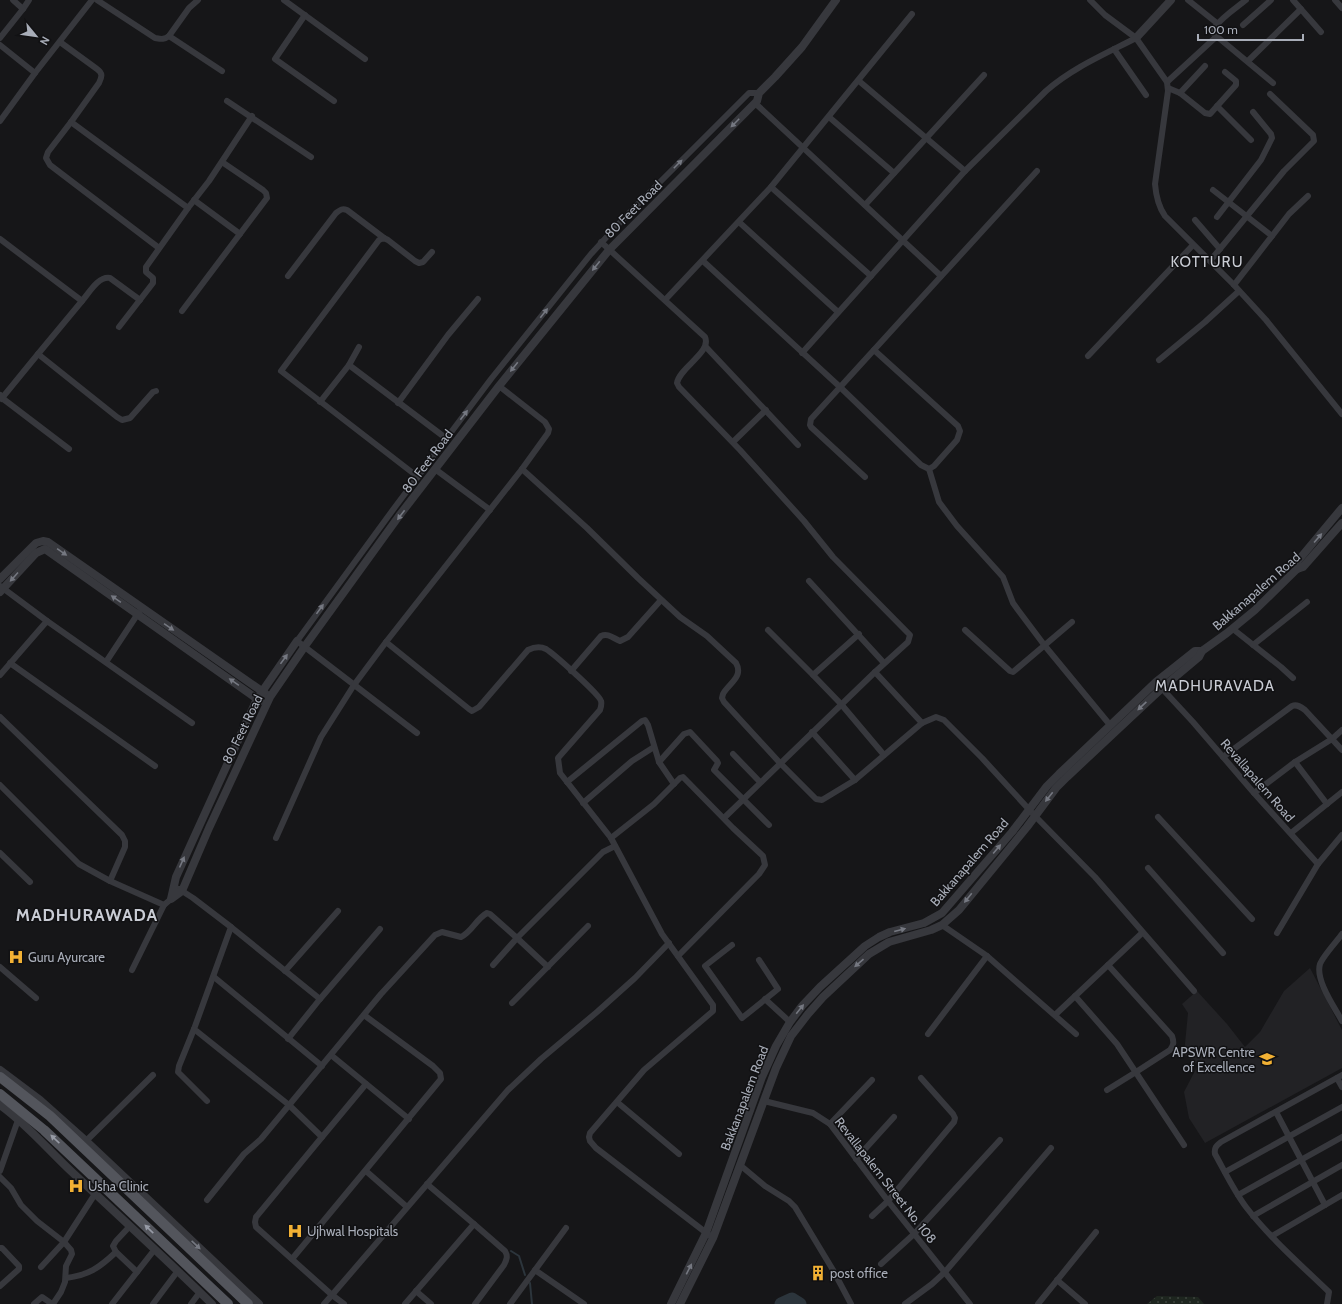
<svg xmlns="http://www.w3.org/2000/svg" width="1342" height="1304" viewBox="0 0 1342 1304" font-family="Cabin,sans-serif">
<defs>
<pattern id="green-dots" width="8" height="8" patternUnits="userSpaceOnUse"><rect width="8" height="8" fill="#1e261f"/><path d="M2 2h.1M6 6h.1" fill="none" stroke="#3c433d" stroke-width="1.8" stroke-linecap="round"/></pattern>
</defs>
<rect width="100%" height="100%" fill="#161618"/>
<path fill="#222225" d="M 1310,968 L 1342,1030 L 1342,1068 L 1205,1143 L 1189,1118 L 1184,1092 L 1198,1065 L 1184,1054 L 1188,1013 L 1182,1004 L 1197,991 L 1227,1024 L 1245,1047 L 1260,1032 L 1284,991 Z"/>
<path fill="url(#green-dots)" d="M 1157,1296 L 1198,1297 L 1204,1304 L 1147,1304 Z"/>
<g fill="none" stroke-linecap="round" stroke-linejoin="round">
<g stroke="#2c353c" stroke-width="2">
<path d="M 511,1251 L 519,1256 L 525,1275"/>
<path d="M 530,1283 L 532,1304"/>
</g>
<path stroke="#2c353c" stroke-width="13" d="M 781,1304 L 792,1299 L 800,1304"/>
<g stroke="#37383d" stroke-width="6">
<path d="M 97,0 L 155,38 C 161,39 164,40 169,36 L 189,8 L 198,0"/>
<path d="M 284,0 L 365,59"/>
<path d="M 1090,0 L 1105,15 L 1136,38 L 1167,82 L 1168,91 L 1155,184 C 1156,196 1158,206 1165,216 L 1234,285 L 1266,320 L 1342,414"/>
<path d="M 1188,0 L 1218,24"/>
<path d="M 1246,0 C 1236,8 1222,17 1214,28 C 1212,31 1213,31 1214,34 L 1273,83"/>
<path d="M 1293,0 L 1321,32"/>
<path d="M 1335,0 L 1342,8"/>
<path d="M 23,9 L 29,0"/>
<path d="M 305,15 L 275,59 L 334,101"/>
<path d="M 1243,25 L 1271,0"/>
<path d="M 169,36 L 222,71"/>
<path d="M 0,38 L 23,9 L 13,0"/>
<path d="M 60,42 L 97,69 C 103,73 102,77 99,83 L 71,122 L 188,208 L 209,181 L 252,116"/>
<path d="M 0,45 L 35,73"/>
<path d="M 1114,49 L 1146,95"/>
<path d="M 1248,61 L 1301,9"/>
<path d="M 859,81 L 965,171"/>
<path d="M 1167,82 L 1217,36"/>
<path d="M 1168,88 L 1180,93 L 1205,113 L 1210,114 L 1236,85 L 1236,81 L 1225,72"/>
<path d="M 1180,93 L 1205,66"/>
<path d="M 227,101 L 311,157"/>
<path d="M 755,103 L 941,276"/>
<path d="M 1217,106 L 1251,140"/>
<path d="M 829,117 L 894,173"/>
<path d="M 0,121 L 35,73 L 92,0"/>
<path d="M 71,122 L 48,152 L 46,158 L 50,165 L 159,248"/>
<path d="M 771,187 L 871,276"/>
<path d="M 1213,190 L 1272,236"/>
<path d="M 194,200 L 240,234"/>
<path d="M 865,205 L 984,75"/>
<path d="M 1217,217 L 1261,160 L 1272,138 L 1271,134 L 1253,112"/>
<path d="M 1195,220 L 1220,249"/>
<path d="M 739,222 L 838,312"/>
<path d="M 0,239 L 82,301 C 89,293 98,276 110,278 L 140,300"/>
<path d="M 601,242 L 705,337 C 712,352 679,368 677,383 L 679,387 L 740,450 L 804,521 L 833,557 L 910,635 L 908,642 L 875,672 L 724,818"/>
<path d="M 703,261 L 840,387 L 921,465 L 929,469 L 934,466 L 957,440 L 960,431 L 958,426 L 874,350"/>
<path d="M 1210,261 L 1284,171 L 1314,141 L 1313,135 L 1270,94"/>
<path d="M 288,276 L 336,213 C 340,210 342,208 347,210 L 384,238"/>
<path d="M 1234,285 L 1289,214 L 1308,196"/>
<path d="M 665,300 L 771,187 L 912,14"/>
<path d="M 82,301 L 38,354 L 117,417 L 122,420 L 130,418 L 153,392 L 156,391"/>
<path d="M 182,311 L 267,198 L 266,193 L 263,190 L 222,162"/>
<path d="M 119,327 L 153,283 L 153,278 L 146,272 L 146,267 L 188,208"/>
<path d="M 706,347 L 798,445"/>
<path d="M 802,353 L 965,171 L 1046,91 C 1072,68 1105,54 1136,38"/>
<path d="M 38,354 L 2,398 L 69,449"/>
<path d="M 1088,356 L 1193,245"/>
<path d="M 1159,360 L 1205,322 L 1239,291"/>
<path d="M 349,365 L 447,439"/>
<path d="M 320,402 L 349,365 L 359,347"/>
<path d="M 398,403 L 448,335 L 478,299"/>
<path d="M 733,442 L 766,410"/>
<path d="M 435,469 L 490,510"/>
<path d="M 522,469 L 587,528 L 638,578 L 680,617 L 707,636 L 736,663 C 744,677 728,684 723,694 L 722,698 L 724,702 L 780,763 L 816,799 L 822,800 L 855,780 L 922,723 L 936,717 L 944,720 L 982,758 L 1035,816 L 1095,877 L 1194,991"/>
<path d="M 929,469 L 939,502 L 957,526 L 1003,577 L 1013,603 L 1018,610 L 1045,646 L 1110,725"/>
<path d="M 418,477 L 281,371 L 379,240 L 384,238 L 388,240 L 415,261 L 419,263 L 423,262 L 432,252"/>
<path d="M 865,477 L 811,427 L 810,425 L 811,419 L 1037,171"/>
<path d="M 809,581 L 884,663"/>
<path d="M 0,586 L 47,621"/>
<path d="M 1233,629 L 1281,667 L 1293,678"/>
<path d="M 768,630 L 813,675 L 859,634"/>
<path d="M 965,630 L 1010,671 L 1013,672 L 1072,622"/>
<path d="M 386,642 L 522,469 L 548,433 L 549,429 L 545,422 L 499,386"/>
<path d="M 1253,645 L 1307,602"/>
<path d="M 106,662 L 139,612"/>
<path d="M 10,663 L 155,766"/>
<path d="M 571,671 L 601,636 C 608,633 613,638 620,641 L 628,637 L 661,600"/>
<path d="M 875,672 L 922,723"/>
<path d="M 0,675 L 47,621 L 192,723"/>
<path d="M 813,675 L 841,704 L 884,755"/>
<path d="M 1156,682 L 1193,722 L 1254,793 L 1318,864 L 1342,835"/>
<path d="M 0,717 L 122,835 L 125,841 L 125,847 L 110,881"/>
<path d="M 812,732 L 855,780"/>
<path d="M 417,733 L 297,641 L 395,507 L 491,379 L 591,254 L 625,217 L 749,93 L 759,93"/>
<path d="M 733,754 L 760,782"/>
<path d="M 1223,757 L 1292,706 C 1297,704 1301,707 1305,710 L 1342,750"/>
<path d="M 659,762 L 684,734 L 690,732 L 717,761 L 718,763 L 714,770 L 769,825"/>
<path d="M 1295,762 L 1327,804"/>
<path d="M 567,782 L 642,721 L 645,720 L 648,725 L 659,762 L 674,784"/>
<path d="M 0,785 L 79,864 L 110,881 L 164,905"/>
<path d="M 1254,793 L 1295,762 L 1332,739 L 1342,730"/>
<path d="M 583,803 L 632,761 L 654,747"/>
<path d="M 1158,817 L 1252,919"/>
<path d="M 1291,833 L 1342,792"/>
<path d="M 276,838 L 321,737 L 354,685 L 386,642 L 469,709 L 472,711 L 479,707 L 528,650 C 534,647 540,646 546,649 C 554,654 599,694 601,701 C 602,704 601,707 600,710 L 558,758 L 560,773 L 611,838 L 662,934 L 713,1005 L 713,1011 L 644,1070 L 590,1133 L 589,1137 L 590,1141 L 596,1148 L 709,1235"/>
<path d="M 611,838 L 654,804 L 680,778 L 683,777 L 733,828 L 763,856 L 765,865 L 759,874 L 678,956"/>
<path d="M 0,853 L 30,882"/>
<path d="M 1148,868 L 1223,953"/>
<path d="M 179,889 L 193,898 L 231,927 L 194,1029 L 289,1105 L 322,1137 L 256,1217 L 255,1222 L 256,1227 L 332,1295 L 324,1304"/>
<path d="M 942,925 L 987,956 L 1076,1034"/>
<path d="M 231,927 L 320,999 L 288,1039"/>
<path d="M 1277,933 L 1318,864"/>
<path d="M 1342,934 C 1337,941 1323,956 1320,964 C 1315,980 1335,1008 1342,1021"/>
<path d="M 732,945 L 705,966 L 742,1018 L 778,989 L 759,960"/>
<path d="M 493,965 L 517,938 L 548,967"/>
<path d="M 0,967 L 36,998"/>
<path d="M 132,970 L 164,905 L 171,899"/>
<path d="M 285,971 L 338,911"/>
<path d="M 214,977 L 322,1066"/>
<path d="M 1075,996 L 1117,1044 L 1184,1145"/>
<path d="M 320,999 L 380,929"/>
<path d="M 765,999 L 790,1022"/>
<path d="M 512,1003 L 588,926"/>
<path d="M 1055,1015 L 1142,933"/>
<path d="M 194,1029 L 179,1066 L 178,1072 L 207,1101"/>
<path d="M 928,1034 L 987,956"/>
<path d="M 331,1055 L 409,1119"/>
<path d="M 1337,1078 L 1342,1087"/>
<path d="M 1107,1090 L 1136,1072 L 1170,1050 C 1174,1045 1174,1042 1172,1036 L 1108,965"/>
<path d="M 764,1101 L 813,1113 L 830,1124 L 888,1201 L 970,1304"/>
<path d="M 617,1102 L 679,1154"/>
<path d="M 1276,1112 L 1325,1205"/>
<path d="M 830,1124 L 872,1080"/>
<path d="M 322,1137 L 366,1084"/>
<path d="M 86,1141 L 153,1075"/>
<path d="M 856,1159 L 894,1117"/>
<path d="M 740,1165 L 765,1186 L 789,1201 L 795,1207 L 833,1270 L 851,1304"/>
<path d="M 0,1171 L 18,1120"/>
<path d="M 366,1171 L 407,1207"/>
<path d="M 1225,1172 L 1342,1107"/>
<path d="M 0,1177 L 11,1188 L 21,1205 L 37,1221 L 64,1242 L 71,1250 L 72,1254 L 66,1266 L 65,1282 L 61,1292 L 53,1304"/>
<path d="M 1238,1195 L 1342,1137"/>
<path d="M 207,1200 L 244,1154 L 261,1139 L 381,994 L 435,935 L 442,932 L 461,937 C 472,932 476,919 487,913 L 490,914 L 517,938 L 603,852 L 615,846"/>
<path d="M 872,1216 L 888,1201 L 954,1122 L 955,1118 L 953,1114 L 921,1078"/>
<path d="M 1253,1216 L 1342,1165"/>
<path d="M 474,1224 L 505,1251 C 508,1256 507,1259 504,1265 L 475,1304"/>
<path d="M 130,1226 L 116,1241 L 113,1246 L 116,1252 L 137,1272"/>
<path d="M 1272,1236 L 1342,1195"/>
<path d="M 0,1248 L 2,1248 L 19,1266 L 19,1269 L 0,1286"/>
<path d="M 292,1259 L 441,1079 L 440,1073 L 433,1066 L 364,1015"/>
<path d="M 881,1264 L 914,1234 L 1000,1140"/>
<path d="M 41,1267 L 64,1242 L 95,1194"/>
<path d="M 535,1270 L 584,1304"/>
<path d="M 66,1278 C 89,1275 99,1268 116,1252"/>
<path d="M 1057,1280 L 1085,1304"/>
<path d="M 416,1291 L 431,1304"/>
<path d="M 34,1304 L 42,1297 L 52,1304"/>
<path d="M 112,1304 L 155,1249"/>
<path d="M 153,1304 L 177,1272"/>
<path d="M 191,1304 L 200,1292"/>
<path d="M 344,1304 L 332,1295 L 508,1090 L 541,1059 L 597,1012 L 635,978 L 669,943"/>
<path d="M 405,1304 L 474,1224 L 427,1184"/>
<path d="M 510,1304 L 566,1228"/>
<path d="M 905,1304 L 932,1284 L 945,1272 L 1051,1148"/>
<path d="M 1038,1304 L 1096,1232"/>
<path d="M 1327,1304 L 1329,1292 C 1301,1265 1270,1238 1246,1207 C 1234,1191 1225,1172 1215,1154 C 1214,1148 1216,1146 1221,1142 L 1342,1075"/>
</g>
<g stroke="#37383d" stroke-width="8">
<path d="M 1136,38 L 1171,0"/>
<path d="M 0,396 L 2,398"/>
<path d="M 1297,569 L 1297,562 L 1342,508"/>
<path d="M 0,579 L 36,543 L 43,541 L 48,542 L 266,694"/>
<path d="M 0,592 L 36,553 L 45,549 L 260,701"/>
<path d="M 297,641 L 257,699 L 176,877 L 171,899 L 182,891 L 209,828 L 270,697 L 305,646 L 399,516 L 499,386 L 609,250 L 757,101 L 759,93 L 775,77 L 802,47 L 836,0"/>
<path d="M 0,1070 L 40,1100 L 86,1141 L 259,1304"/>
<path d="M 0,1105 C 27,1124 49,1151 73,1173 C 120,1217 167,1260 212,1304"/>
<path d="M 671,1304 L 706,1233 L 762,1077 L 776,1046 L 790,1022 L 802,1006 L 820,987 L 865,946 L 879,937 L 890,932 L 924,923 L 942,913 L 1012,832 L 1047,786 L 1059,774 L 1156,682 L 1195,651 L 1202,651 L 1227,633 L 1255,610 L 1297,569 L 1303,567 L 1342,523"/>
<path d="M 680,1304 L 713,1238 L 776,1068 L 791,1036 L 808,1014 L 823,997 L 869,954 L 889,942 L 931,930 L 942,925 L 959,910 L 1027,827 L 1056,788 L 1067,777 L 1162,688 L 1199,657 L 1202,651"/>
</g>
<g stroke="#53555c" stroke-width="10">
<path d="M 0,1077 L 50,1116 L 248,1304"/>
<path d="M 0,1094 L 44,1130 L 228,1304"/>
</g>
</g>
<defs><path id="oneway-solid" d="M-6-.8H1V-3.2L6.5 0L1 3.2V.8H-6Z"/></defs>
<g fill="#757881">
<use href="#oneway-solid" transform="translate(735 123) rotate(135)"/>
<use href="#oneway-solid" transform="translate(678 164) rotate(-45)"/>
<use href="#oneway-solid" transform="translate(596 266) rotate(129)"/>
<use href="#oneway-solid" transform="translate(544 313) rotate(-52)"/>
<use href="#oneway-solid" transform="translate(514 367) rotate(129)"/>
<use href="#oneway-solid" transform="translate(464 415) rotate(-53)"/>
<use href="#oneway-solid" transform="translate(401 515) rotate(127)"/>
<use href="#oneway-solid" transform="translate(1318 538) rotate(-49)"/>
<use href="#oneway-solid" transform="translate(62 552) rotate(35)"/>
<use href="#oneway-solid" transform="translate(14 577) rotate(132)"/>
<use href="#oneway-solid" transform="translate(116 599) rotate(-145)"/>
<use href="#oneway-solid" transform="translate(320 609) rotate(-54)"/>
<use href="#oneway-solid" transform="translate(169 627) rotate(34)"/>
<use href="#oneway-solid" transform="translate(284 659) rotate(-54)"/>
<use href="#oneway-solid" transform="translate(234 682) rotate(-145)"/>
<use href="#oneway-solid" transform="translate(1142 706) rotate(137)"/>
<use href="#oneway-solid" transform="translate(1049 797) rotate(128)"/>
<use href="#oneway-solid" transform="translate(997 849) rotate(-50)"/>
<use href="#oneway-solid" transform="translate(182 862) rotate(-66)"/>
<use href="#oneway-solid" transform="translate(968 898) rotate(129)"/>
<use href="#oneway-solid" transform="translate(900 930) rotate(-15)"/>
<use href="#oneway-solid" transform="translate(859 963) rotate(139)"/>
<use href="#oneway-solid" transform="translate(800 1009) rotate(-51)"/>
<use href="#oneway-solid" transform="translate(196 1245) rotate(43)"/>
<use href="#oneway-solid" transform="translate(689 1269) rotate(-63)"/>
</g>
<g fill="#979ba6">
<use href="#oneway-solid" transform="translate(55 1139) rotate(-137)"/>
<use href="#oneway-solid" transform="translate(149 1229) rotate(-136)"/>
</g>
<defs>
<g id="hospital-bare" transform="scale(1.2)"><path d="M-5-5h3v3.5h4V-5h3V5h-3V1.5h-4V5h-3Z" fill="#f2b134" stroke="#111113" stroke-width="2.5" paint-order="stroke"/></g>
<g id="school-bare" transform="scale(1.2)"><path d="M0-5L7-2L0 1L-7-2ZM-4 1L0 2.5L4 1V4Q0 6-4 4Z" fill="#f2b134" stroke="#111113" stroke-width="2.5" paint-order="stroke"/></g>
<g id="building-bare" transform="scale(1.2)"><path d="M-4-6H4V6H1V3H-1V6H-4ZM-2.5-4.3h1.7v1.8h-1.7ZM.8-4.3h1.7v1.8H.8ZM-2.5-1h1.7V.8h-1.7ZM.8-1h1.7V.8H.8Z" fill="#f2b134" stroke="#111113" stroke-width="2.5" paint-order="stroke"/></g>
</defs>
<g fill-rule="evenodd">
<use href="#hospital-bare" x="16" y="957"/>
<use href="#school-bare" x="1267" y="1059"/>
<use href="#hospital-bare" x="76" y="1186"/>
<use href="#hospital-bare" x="295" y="1231"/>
<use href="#building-bare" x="818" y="1273"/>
</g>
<g text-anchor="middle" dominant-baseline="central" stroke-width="3" stroke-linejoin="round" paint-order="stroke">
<g font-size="13" fill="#a8adb8" stroke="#111113">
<text transform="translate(633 209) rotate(-45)">80 Feet Road</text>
<text transform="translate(427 461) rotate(-53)">80 Feet Road</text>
<text transform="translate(1256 591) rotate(-41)">Bakkanapalem Road</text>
<text transform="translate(242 729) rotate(-64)">80 Feet Road</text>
<text transform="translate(1258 780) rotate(49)">Revallapalem Road</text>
<text transform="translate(969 862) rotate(-49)">Bakkanapalem Road</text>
<text transform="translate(744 1098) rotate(-69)">Bakkanapalem Road</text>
<text transform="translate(886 1180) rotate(52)">Revallapalem Street No. 108</text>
</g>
<g font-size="13" fill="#a8adb8" stroke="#111113" text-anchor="start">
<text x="28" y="957">Guru Ayurcare</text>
<text x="1255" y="1052" text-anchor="end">APSWR Centre<tspan x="1255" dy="15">of Excellence</tspan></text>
<text x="88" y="1186">Usha Clinic</text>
<text x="307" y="1231">Ujhwal Hospitals</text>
<text x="830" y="1273">post office</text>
</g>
<g font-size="15" letter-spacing="1" fill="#c9ccd4" stroke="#111113">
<text x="1207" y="262">KOTTURU</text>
<text x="1215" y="686">MADHURAVADA</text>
</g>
<g font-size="17" font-weight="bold" letter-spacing="1" fill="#c9ccd4" stroke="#111113">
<text x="87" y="915">MADHURAWADA</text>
</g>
</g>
<g transform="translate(36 36) rotate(119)" stroke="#111113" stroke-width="3" paint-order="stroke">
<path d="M0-3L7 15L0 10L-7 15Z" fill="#a8adb8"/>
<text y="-6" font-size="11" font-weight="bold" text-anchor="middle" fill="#a8adb8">N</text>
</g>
<path d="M1198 34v6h105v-6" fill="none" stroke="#a8adb8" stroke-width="2"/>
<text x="1204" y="34" font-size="12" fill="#a8adb8" stroke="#111113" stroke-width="3" paint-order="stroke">100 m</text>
</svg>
